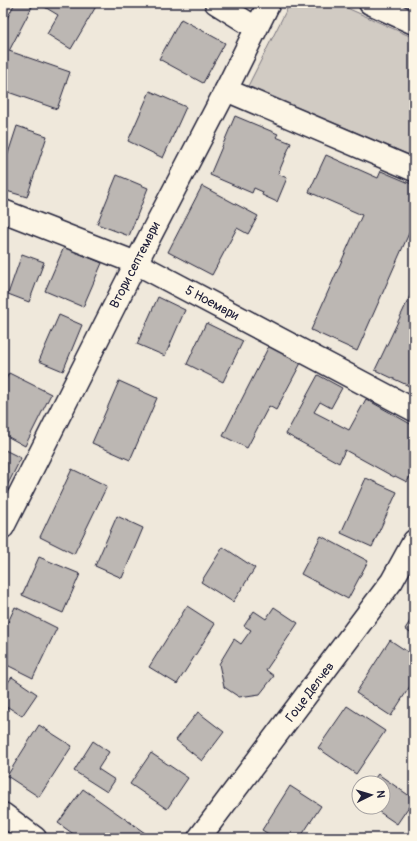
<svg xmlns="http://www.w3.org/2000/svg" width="417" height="841" viewBox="0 0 417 841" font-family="Pangolin,sans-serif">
<rect width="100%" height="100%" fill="#efe8db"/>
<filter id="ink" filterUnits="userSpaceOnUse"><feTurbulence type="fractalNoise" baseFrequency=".025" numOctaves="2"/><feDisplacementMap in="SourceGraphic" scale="8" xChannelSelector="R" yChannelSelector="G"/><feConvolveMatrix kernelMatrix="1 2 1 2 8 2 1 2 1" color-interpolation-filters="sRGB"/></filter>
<g filter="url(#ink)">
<path fill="#d1cbc3" stroke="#7a767f" d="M 290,3 L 336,3 L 414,38 L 414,157 L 248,86 Z"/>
<g fill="#bcb7b3" stroke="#22223b">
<path d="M 15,3 L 34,3 L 9,51 L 70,72 L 57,109 L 5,91 L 3,97 L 3,26 Z"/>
<path d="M 45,3 L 98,3 L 71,49 L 47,34 L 58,15 L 43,6 Z"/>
<path d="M 181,19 L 225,43 L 203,83 L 159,59 Z"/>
<path d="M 150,91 L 186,107 L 163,158 L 128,141 Z"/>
<path d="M 235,116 L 278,134 L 276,137 L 291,143 L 278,174 L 287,178 L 277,202 L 262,195 L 263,192 L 254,188 L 252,193 L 210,175 Z"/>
<path d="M 17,126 L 47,136 L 27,197 L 3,190 L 3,169 Z"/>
<path d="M 326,155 L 378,178 L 381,171 L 414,185 L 414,222 L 357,351 L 311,330 L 362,215 L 309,192 Z"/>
<path d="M 117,175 L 148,188 L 129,236 L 97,224 Z"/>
<path d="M 202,186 L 258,216 L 248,234 L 237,228 L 212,275 L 168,252 Z"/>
<path d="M 64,247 L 102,263 L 83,307 L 45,291 Z"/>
<path d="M 22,254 L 44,262 L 29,302 L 8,294 Z"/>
<path d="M 410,296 L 414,298 L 414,375 L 409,386 L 375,370 Z"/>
<path d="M 158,297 L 185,310 L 165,356 L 137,344 Z"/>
<path d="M 59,315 L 82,325 L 63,371 L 39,361 Z"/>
<path d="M 206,323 L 243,341 L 223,382 L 187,364 Z"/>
<path d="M 270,344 L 302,361 L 276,410 L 269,406 L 247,448 L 223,436 Z"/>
<path d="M 9,373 L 51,394 L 25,446 L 3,434 L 3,385 Z"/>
<path d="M 318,375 L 342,388 L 331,408 L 320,402 L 314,412 L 349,430 L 366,399 L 414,426 L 414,443 L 411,449 L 414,450 L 414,470 L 407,482 L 395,476 L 394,477 L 345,450 L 339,463 L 286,434 Z"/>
<path d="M 119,381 L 157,398 L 130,460 L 92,443 Z"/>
<path d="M 3,449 L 21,458 L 5,490 L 3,489 Z"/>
<path d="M 72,469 L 107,486 L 74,554 L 40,537 Z"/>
<path d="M 366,478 L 397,492 L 372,547 L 341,533 Z"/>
<path d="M 117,516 L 143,528 L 122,578 L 95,566 Z"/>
<path d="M 321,536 L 368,561 L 348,599 L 301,574 Z"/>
<path d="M 223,547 L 255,568 L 233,602 L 201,582 Z"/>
<path d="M 39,557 L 80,574 L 63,613 L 22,595 Z"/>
<path d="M 187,606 L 215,624 L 177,684 L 149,667 Z"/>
<path d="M 15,607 L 57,628 L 33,678 L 3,663 L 3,633 Z"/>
<path d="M 274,607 L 298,623 L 266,670 L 274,676 L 260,694 L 239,697 L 224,687 L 219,664 L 234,639 L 241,644 L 251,630 L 244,626 L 254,611 L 266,619 Z"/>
<path d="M 414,615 L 414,636 L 405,629 Z"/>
<path d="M 390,640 L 414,656 L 414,680 L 391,716 L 356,693 Z"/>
<path d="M 12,677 L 37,694 L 22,716 L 8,707 L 3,715 L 3,689 Z"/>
<path d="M 347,706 L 385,731 L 356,774 L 318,748 Z"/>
<path d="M 198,712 L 224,732 L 202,761 L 176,740 Z"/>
<path d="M 39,725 L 72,746 L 39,797 L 7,776 Z"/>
<path d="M 93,741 L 109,752 L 98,769 L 115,780 L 107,792 L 74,771 Z"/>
<path d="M 151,753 L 188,778 L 167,809 L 130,784 Z"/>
<path d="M 378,774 L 414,799 L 397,824 L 372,807 L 383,807 L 383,783 L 371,783 Z"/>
<path d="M 290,786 L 321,806 L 300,838 L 275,838 L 262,830 Z"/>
<path d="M 83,789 L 145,833 L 141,838 L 79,838 L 58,823 Z"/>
</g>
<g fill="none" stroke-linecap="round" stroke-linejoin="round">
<g stroke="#22223b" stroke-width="25">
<g id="street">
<path d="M 216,3 L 256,28"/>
<path d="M 370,3 L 414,23"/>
<path d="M 226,90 L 414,170"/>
<path d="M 3,211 L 136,263 L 414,410"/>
<path d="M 3,527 L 136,263 L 226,90 L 269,3"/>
<path d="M 3,814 L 35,838"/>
<path d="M 199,838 L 392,581 L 414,541"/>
</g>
</g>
<use href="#street" stroke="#fcf5e5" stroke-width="22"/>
</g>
</g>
<g text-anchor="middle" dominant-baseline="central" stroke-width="3" stroke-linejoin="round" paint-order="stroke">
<g font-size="13" fill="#22223b" stroke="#fcf5e5">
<text transform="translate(135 265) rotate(-63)">Втори септември</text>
<text transform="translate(212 303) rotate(28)">5 Ноември</text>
<text transform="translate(310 692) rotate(-53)">Гоце Делчев</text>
</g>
</g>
<rect width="417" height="841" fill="none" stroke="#fcf5e5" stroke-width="16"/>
<rect x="8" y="8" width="401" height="825" fill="none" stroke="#22223b" stroke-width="1.5" filter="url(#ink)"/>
<g transform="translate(371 795) rotate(85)"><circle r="19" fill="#fcf5e5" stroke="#a5a1a1"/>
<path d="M0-3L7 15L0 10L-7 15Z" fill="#22223b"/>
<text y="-6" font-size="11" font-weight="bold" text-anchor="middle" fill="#22223b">N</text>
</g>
</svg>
